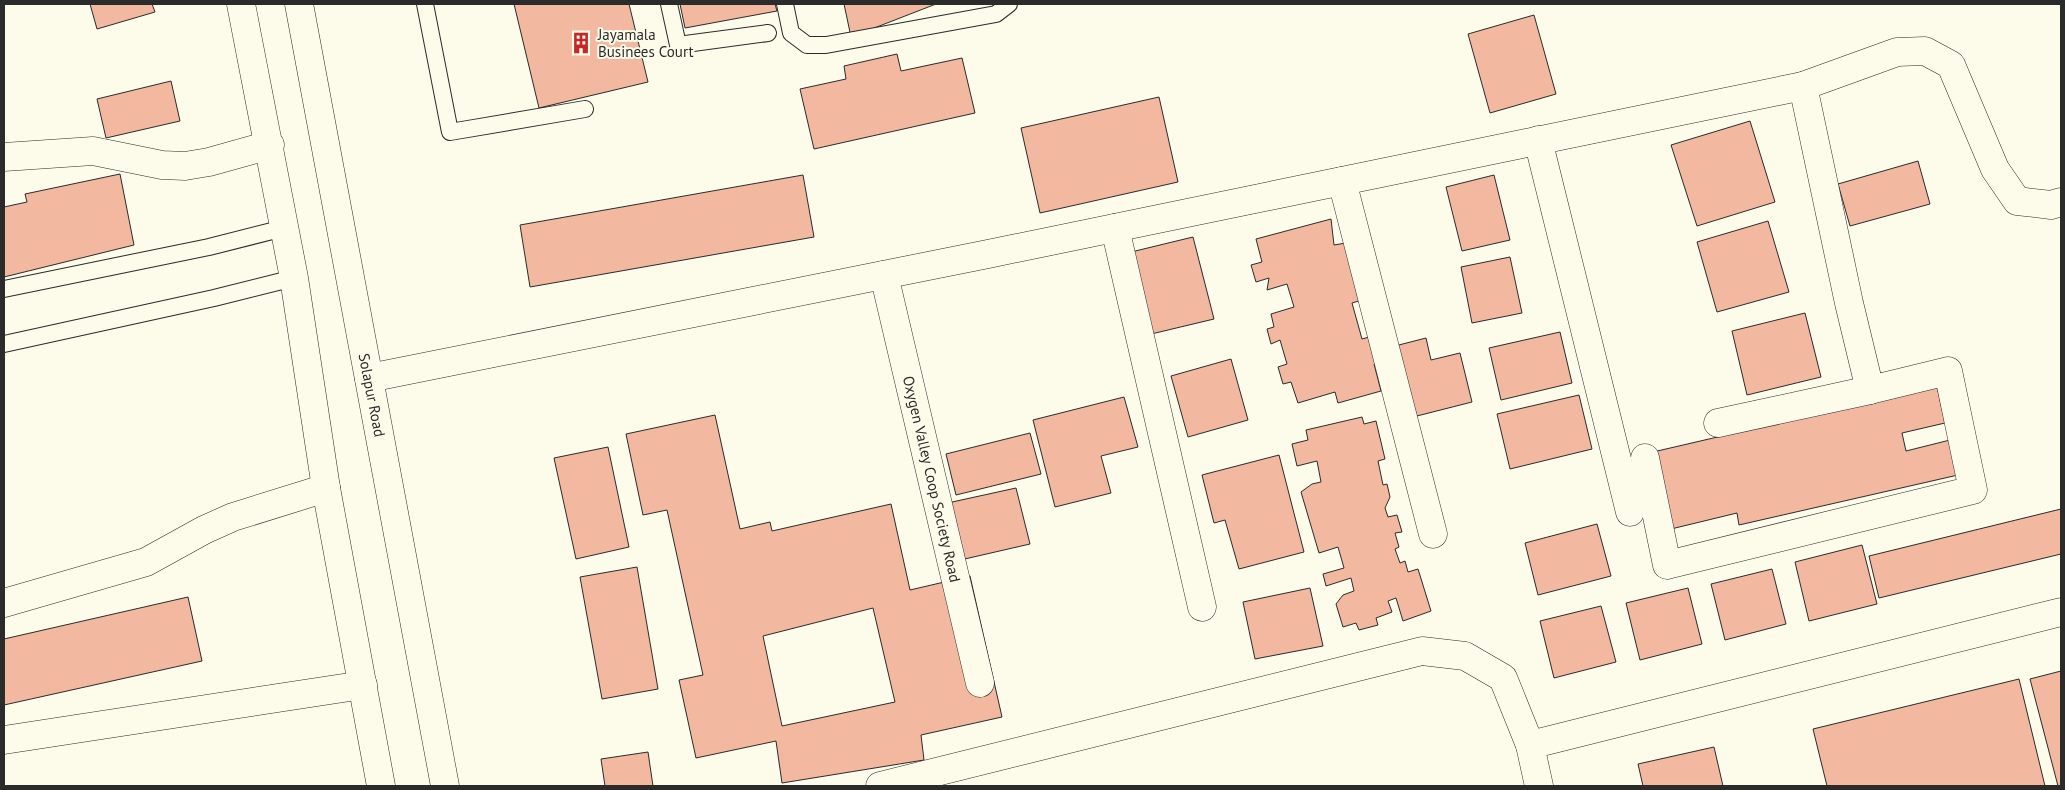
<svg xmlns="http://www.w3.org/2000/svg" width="2065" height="790" viewBox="0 0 2065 790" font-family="'PT Sans',sans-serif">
<rect width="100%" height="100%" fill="#fdfbea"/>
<g fill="#f2b8a0" stroke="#2b2b2b" fill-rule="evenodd">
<path d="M 90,4 L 152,4 L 155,12 L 97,29 Z"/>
<path d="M 514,4 L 629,4 L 648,82 L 539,108 Z"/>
<path d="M 680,4 L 775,4 L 777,11 L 685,28 Z"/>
<path d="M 844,4 L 936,4 L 851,37 Z"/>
<path d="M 1534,15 L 1556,94 L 1490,113 L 1468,34 Z"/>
<path d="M 897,54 L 901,71 L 962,58 L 975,113 L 814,149 L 800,89 L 846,79 L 844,66 Z"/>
<path d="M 171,81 L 180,121 L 106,138 L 97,99 Z"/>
<path d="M 1159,97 L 1178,182 L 1040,213 L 1021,128 Z"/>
<path d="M 1750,121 L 1775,202 L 1697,226 L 1671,145 Z"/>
<path d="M 1918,161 L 1930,204 L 1850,226 L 1838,184 Z"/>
<path d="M 120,174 L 134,245 L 4,277 L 4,207 L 27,202 L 25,194 Z"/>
<path d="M 803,175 L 814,237 L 530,287 L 520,225 Z"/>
<path d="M 1494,175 L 1510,240 L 1462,251 L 1446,187 Z"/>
<path d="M 1331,219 L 1334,245 L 1346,243 L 1362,300 L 1352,303 L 1362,339 L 1376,335 L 1384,361 L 1374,364 L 1381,391 L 1338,403 L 1335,392 L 1298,403 L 1291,382 L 1283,384 L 1278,367 L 1287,364 L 1280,340 L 1271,344 L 1267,329 L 1274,327 L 1271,314 L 1294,307 L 1287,284 L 1267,290 L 1269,278 L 1256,282 L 1251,265 L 1262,262 L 1256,239 Z"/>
<path d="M 1768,221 L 1789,292 L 1717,312 L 1697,242 Z"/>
<path d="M 1193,237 L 1214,319 L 1147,335 L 1127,253 Z"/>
<path d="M 1510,257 L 1522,313 L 1472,323 L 1461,267 Z"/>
<path d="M 1805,313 L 1821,377 L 1747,395 L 1732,331 Z"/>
<path d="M 1560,332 L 1572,383 L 1501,400 L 1489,348 Z"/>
<path d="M 1426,338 L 1431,360 L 1460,353 L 1472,402 L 1409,418 L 1391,347 Z"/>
<path d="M 1231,359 L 1248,420 L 1188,437 L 1171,376 Z"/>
<path d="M 1937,386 L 1945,423 L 1902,433 L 1906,451 L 1950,440 L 1958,475 L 1739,525 L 1737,513 L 1671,529 L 1653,452 Z"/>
<path d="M 1579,395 L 1592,449 L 1510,469 L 1497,414 Z"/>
<path d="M 1124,397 L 1138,447 L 1101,456 L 1111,493 L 1055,507 L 1033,420 Z"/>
<path d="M 715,415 L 740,529 L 770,522 L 772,531 L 891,504 L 910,590 L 970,576 L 1002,717 L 921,735 L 924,760 L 782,783 L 776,741 L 696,758 L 679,680 L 703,675 L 667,510 L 643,515 L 626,434 ZM 873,608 L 895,702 L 782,726 L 763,636 Z"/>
<path d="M 1362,417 L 1364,424 L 1376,421 L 1385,459 L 1378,461 L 1383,485 L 1387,484 L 1390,497 L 1385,508 L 1388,517 L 1397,515 L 1402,532 L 1395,533 L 1399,547 L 1395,549 L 1400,563 L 1405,561 L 1408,572 L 1418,569 L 1431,611 L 1403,621 L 1396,598 L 1388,601 L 1392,612 L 1376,618 L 1378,625 L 1359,630 L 1356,623 L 1343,627 L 1336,604 L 1343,595 L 1354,591 L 1351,578 L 1326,586 L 1323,574 L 1344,568 L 1338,547 L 1319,553 L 1301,492 L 1312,484 L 1321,482 L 1317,461 L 1297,466 L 1292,444 L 1308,440 L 1306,430 Z"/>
<path d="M 1030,433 L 1041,474 L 956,495 L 946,454 Z"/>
<path d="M 608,447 L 629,547 L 576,559 L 554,458 Z"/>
<path d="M 1279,455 L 1304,552 L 1239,569 L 1225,520 L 1214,523 L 1202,475 Z"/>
<path d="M 1016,488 L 1030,544 L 956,561 L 943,504 Z"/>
<path d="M 2061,509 L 2061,554 L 1879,598 L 1869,556 Z"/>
<path d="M 1597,524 L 1611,576 L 1538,595 L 1525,543 Z"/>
<path d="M 1862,545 L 1877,604 L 1809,621 L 1795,562 Z"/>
<path d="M 637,567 L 658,689 L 602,699 L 580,577 Z"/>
<path d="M 1772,569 L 1786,624 L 1725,640 L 1711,584 Z"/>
<path d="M 1310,588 L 1323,646 L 1255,659 L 1243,602 Z"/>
<path d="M 1688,588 L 1702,644 L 1640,660 L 1626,603 Z"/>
<path d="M 188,597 L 202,661 L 4,705 L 4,639 Z"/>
<path d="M 1601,606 L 1616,662 L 1554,678 L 1540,621 Z"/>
<path d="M 2061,671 L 2061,786 L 2058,786 L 2030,679 Z"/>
<path d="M 2019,679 L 2045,786 L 1827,786 L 1813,729 Z"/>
<path d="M 1714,747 L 1723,786 L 1643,786 L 1638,764 Z"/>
<path d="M 648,752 L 653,786 L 605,786 L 601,759 Z"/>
</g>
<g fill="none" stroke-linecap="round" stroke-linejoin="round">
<g stroke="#2b2b2b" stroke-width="18">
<g id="lane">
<path d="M 425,4 L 450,132 L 585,109"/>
<path d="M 669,4 L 678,45 L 768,33"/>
<path d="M 785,4 L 791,33 L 807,45 L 826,45 L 996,14 L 1009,4"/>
<path d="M 4,289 L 209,247 L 284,228"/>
<path d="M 4,344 L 214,298 L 294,278"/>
</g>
</g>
<g stroke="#2b2b2b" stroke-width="29">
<g id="street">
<path d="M 1538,140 L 1630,512"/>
<path d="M 4,157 L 93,151 L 162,165 L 185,166 L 209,162 L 270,145"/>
<path d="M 1342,181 L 1433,534"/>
<path d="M 1115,228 L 1202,607"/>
<path d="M 884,275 L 980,683"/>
<path d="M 369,378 L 988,254 L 1803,86 L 1897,52 L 1925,51 L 1951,65 L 1995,169 L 2017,201 L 2051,205 L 2061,202"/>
<path d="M 1718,423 L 1870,390"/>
<path d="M 1645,458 L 1667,565 L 1973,490 L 1948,371 L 1870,390 L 1849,303 L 1803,86"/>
<path d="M 4,603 L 146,562 L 204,530 L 233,517 L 326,488"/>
<path d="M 4,740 L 363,685"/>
<path d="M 1530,745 L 2061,612"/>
<path d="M 880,786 L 1422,651 L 1465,656 L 1503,678 L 1530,745 L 1539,786"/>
</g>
</g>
<g stroke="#2b2b2b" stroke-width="29">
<g id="highway">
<path d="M 241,4 L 294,278 L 326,488 L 381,786"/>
<path d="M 299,4 L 445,786"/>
</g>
</g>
<use href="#lane" stroke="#fdfbea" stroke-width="16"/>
<use href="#street" stroke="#fdfbea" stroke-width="28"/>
<use href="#highway" stroke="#fdfbea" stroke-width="28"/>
</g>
<defs>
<g id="building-bare" transform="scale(1.725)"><path d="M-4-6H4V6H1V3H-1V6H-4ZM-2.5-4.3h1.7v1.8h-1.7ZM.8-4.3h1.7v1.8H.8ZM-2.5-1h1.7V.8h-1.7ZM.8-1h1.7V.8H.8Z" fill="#c62828" stroke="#fdfbea" stroke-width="2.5" paint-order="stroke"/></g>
</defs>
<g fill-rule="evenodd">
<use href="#building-bare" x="581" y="43"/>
</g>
<g text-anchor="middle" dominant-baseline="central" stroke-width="4" stroke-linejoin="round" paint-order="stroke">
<g font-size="15" fill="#2b2b2b" stroke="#fdfbea" text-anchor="start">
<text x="598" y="34">Jayamala<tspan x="598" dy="17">Businees Court</tspan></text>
</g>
<g font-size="15" fill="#2b2b2b" stroke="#fdfbea">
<text transform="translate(372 395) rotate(79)">Solapur Road</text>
<text transform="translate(932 479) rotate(77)">Oxygen Valley Coop Society Road</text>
</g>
</g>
<rect width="2065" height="790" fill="none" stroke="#2b2b2b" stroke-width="10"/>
</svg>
